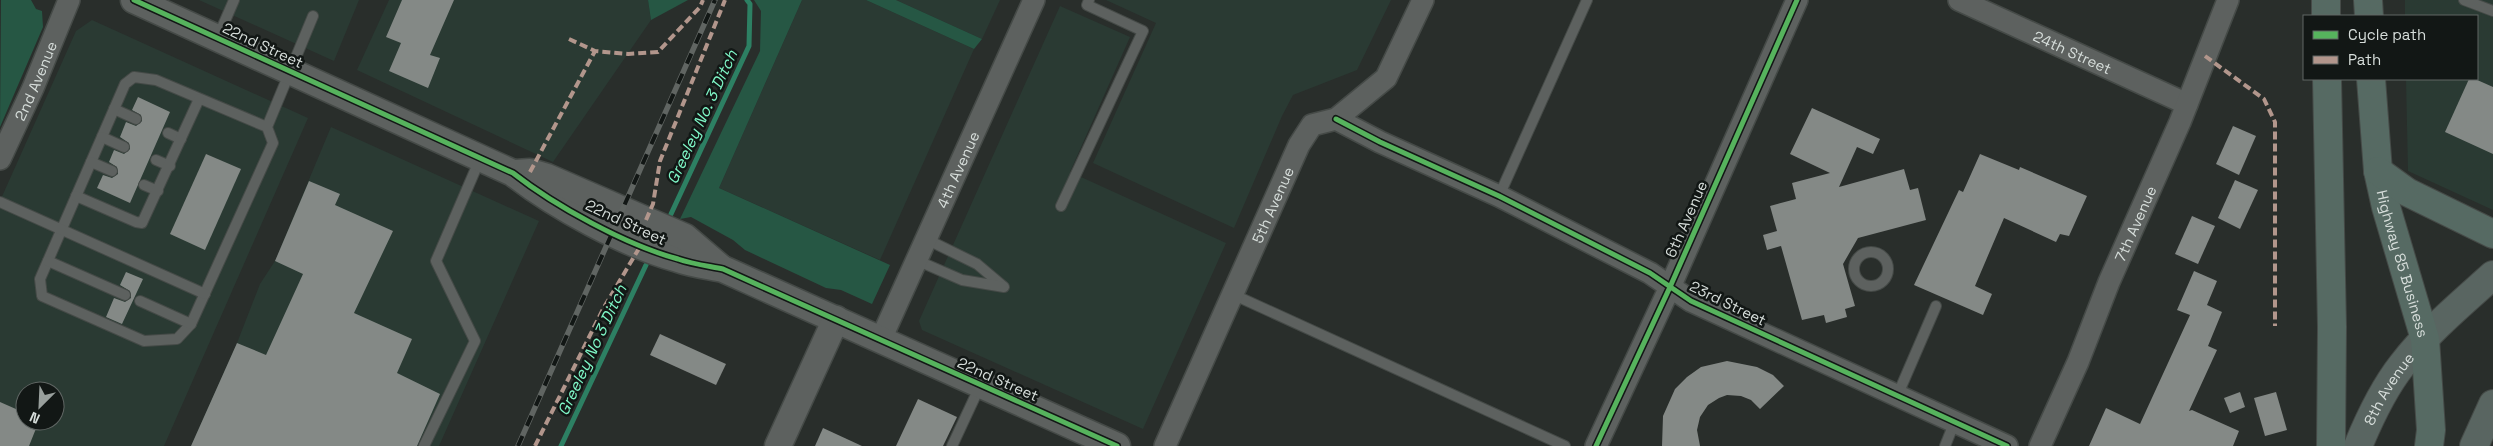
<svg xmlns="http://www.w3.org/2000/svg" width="2493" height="446" viewBox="0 0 2493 446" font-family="'Space Grotesk',sans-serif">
<rect width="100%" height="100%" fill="#292e2b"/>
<g fill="#2a3a33" fill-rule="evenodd">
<path d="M 199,0 L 359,0 L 334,61 Z"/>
<path d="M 389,0 L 648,0 L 651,20 L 553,162 L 357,70 Z"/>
<path d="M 802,0 L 866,0 L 974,49 L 880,260 L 719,188 Z"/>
<path d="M 896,0 L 1000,0 L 982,39 Z"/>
<path d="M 1106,0 L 1391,0 L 1357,70 L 1293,95 L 1282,116 L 1234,228 L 1093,163 L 1156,23 Z"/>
<path d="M 2405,0 L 2493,0 L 2493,210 L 2408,171 L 2406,79 L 2477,79 L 2477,16 L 2405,16 Z"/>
<path d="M 1060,6 L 1130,37 L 1070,172 L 1226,243 L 1143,429 L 922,330 L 919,321 Z"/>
<path d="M 92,20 L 308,118 L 164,446 L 0,446 L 0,201 L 76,31 ZM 25,391 L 55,391 L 55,421 L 25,421 Z"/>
<path d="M 331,127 L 539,221 L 439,446 L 191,446 L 237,343 L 260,284 L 275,261 Z"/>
</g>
<g fill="#265744">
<path d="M 1,0 L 31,0 L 36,9 L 42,11 L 43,27 L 0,127 Z"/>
<path d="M 648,0 L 688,0 L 651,20 Z"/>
<path d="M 754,0 L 802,0 L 719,188 L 890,265 L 872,304 L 841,290 L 826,288 L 745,250 L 733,240 L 691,217 L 680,219 L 760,51 L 761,11 Z"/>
<path d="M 866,0 L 896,0 L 982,39 L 974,49 Z"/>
</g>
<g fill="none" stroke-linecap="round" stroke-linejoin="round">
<g stroke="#2d8063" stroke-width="5">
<path d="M 671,214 L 749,46 L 750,4 L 747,0"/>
<path d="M 561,446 L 646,265"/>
</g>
</g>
<g fill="#848986">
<path d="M 402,0 L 454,0 L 430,55 L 440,58 L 428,88 L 389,71 L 401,43 L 386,37 Z"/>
<path d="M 2469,79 L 2475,79 L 2493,87 L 2493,154 L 2445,132 Z"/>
<path d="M 138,97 L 170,112 L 130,203 L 97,188 L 103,175 L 112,178 L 118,174 L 117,167 L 109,162 L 114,150 L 124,154 L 130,149 L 129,143 L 120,137 L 126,122 L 136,126 L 142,121 L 141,115 L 132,110 Z"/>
<path d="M 1812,108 L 1880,139 L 1873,154 L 1857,147 L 1839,187 L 1904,169 L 1910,190 L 1918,188 L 1926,220 L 1858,238 L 1843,264 L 1855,306 L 1845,309 L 1847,317 L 1826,323 L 1824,315 L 1802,320 L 1781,246 L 1767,250 L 1763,235 L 1777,231 L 1770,206 L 1796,199 L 1792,183 L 1830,173 L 1790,154 Z"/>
<path d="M 2233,126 L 2256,136 L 2239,175 L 2216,164 Z"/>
<path d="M 206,154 L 241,169 L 205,250 L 170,234 Z"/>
<path d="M 1980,154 L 2019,170 L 2020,167 L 2087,196 L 2069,236 L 2060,234 L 2056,242 L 2004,218 L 1975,286 L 1992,294 L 1983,315 L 1914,285 L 1959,190 L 1963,192 Z"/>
<path d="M 2235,180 L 2258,190 L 2240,229 L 2218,218 Z"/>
<path d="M 309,181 L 340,194 L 335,205 L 393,231 L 354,313 L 412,339 L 397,373 L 440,394 L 417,446 L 191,446 L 237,343 L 266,355 L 303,274 L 275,261 Z"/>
<path d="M 2192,216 L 2215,226 L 2198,264 L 2175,254 Z"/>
<path d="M 2194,271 L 2217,281 L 2207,305 L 2222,312 L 2208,346 L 2217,350 L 2189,411 L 2192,410 L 2239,431 L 2233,446 L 2089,446 L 2106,408 L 2140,424 L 2190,315 L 2177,310 Z"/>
<path d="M 126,272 L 143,279 L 122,324 L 106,317 L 114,298 L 125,302 L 131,298 L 130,291 L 120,285 Z"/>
<path d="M 660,334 L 726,364 L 716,385 L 650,355 Z"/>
<path d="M 1727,361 L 1757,367 L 1773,375 L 1784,386 L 1760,409 L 1751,400 L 1741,396 L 1727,395 L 1719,398 L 1708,405 L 1700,417 L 1697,430 L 1700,446 L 1662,446 L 1663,416 L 1675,389 L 1687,377 L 1701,367 Z"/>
<path d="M 2240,392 L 2245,407 L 2230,413 L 2224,398 Z"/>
<path d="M 2276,392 L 2287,430 L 2265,436 L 2254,398 Z"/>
<path d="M 918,399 L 957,417 L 943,446 L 896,446 Z"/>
<path d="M 0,402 L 25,413 L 25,421 L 39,421 L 29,446 L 0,446 Z"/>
<path d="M 823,428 L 862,446 L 815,446 Z"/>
</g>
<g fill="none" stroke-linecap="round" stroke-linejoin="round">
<g stroke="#454a47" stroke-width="12">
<g id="service">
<path d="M 2464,0 L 2493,11"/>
<path d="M 218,37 L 234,0"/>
<path d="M 114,109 L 136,119"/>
<path d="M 267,127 L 156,80 L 134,77 L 125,84 L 40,279 L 42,296 L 144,341 L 177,339 L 191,324 L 273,143 L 267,127 L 313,16"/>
<path d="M 168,133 L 181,139"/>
<path d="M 102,137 L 124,147"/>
<path d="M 156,160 L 170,166"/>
<path d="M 91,162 L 112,171"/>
<path d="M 144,185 L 158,191"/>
<path d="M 76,196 L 136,222 L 142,223 L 199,99"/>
<path d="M 1499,196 L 1587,0"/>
<path d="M 0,202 L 205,294"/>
<path d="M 1061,206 L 1143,31 L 1087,5 L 1089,0"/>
<path d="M 926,239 L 977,264 L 1003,286"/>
<circle cx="1871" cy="269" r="17"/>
<path d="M 916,260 L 962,280 L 1004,287"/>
<path d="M 48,261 L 125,295"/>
<path d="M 1232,294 L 1565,446"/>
<path d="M 140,301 L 191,324"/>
<path d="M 1898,394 L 1936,306"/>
<path d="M 424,446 L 475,341 L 436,261 L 480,159"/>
<path d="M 952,446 L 980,386"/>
<path d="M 1945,446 L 1955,421"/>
</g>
</g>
<g stroke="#454a47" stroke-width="24">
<g id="minor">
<path id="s1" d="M 1959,0 L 2187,104"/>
<path d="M 1336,119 L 1380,142 L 1499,196 L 1650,273 L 1691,301 L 2007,446"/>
<path id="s2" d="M 0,159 L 33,88 L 69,0"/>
<path id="s3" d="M 881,339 L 1034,0"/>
<path id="s4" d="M 1165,446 L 1299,145 L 1312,125 L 1336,119 L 1386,78 L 1423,0"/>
<path d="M 1596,446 L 1670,287 L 1797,0"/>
<path id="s5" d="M 2040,446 L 2078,362 L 2109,282 L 2180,122 L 2228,0"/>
</g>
</g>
<g stroke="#454a47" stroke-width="29">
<g id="tertiary">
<path d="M 134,0 L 513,173 C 555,206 626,245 678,259 C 692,264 708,266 723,269 L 1117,446"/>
<path d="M 516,173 L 530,172 L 547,177 L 685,237 L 720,267"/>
<path d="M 778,446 L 836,319"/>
</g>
</g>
<g stroke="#454a47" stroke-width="30">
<g id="secondary">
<path id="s6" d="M 2358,446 C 2370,417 2383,389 2402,365 C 2428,331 2462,303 2493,275"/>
<path d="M 2474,446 L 2493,404"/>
</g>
</g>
<g stroke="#454a47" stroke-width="30">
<g id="primary">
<path d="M 2326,0 L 2326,16"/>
<path d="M 2368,0 L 2369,16"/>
<path d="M 2327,79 L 2332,327 L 2331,446"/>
<path id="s7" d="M 2371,79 L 2378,171 L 2386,207 L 2425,339 L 2431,430 L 2429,446"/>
<path d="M 2378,171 L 2407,192 L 2493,234"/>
</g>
</g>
<use href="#service" stroke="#5d615f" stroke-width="10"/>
<use href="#minor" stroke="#5d615f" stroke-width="21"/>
<use href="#tertiary" stroke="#5d615f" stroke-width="26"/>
<use href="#secondary" stroke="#596561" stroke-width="28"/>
<use href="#primary" stroke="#566a63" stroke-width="28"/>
<g stroke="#606562" stroke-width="5.5">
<path id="rail" d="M 518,446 L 715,0"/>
</g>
<use href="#rail" stroke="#121715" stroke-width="4" stroke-dasharray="11" stroke-linecap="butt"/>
<g stroke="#b2968c" stroke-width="4" stroke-dasharray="8 4" stroke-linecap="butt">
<path d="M 569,39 L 595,51 L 628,54 L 658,52 L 700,7 L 703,0"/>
<path d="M 2205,56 L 2264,99 L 2275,122 L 2275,326"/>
<path d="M 530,172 L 595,51"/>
<path d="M 646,220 L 653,204 L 660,161 L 725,0"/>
<path d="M 535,446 L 603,309 L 641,245"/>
</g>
<g stroke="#121715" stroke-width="8">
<g id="cycleway">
<path d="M 134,0 L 513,173 C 555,206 626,245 678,259 C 692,264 708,266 723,269 L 1117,446"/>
<path d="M 1336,119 L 1380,142 L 1499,196 L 1650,273 L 1691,301 L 2007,446"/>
<path d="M 1596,446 L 1670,287 L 1797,0"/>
</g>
</g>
<use href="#cycleway" stroke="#56b35d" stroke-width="5"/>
</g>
<g text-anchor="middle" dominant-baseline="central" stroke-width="5" stroke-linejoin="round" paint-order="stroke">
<g font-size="15" fill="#d6ddda" stroke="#121715">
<text transform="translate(263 45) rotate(25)">22nd Street</text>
<text stroke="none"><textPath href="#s1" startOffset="125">24th Street</textPath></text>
<text stroke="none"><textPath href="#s2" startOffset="86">2nd Avenue</textPath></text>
<text stroke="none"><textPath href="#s3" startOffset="186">4th Avenue</textPath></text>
<text stroke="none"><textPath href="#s4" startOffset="264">5th Avenue</textPath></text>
<text transform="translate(1686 219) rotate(-66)">6th Avenue</text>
<text transform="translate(626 222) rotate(25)">22nd Street</text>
<text stroke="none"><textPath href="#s5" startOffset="242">7th Avenue</textPath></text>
<text stroke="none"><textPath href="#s7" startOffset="188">Highway 85 Business</textPath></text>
<text transform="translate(1728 303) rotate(26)">23rd Street</text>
<text transform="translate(998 379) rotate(24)">22nd Street</text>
<text stroke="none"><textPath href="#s6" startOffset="65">8th Avenue</textPath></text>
</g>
<g font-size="16" font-style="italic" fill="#7ff7c7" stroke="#121715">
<text transform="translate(702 117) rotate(-65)">Greeley No. 3 Ditch</text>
<text transform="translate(592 350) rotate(-65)">Greeley No 3 Ditch</text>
</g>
</g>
<rect x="2303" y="15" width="175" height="65" fill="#121715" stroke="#606664"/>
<rect x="2313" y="31" width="25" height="8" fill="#56b35d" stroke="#606664"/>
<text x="2348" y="40" font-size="15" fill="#d6ddda">Cycle path</text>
<rect x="2313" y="56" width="25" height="8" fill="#b2968c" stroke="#606664"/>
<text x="2348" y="65" font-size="15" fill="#d6ddda">Path</text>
<g transform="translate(40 406) rotate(204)"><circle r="24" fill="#121715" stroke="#606664"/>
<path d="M0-4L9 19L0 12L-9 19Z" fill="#99a09d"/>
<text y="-8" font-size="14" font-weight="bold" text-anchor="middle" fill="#d6ddda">N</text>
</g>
</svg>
